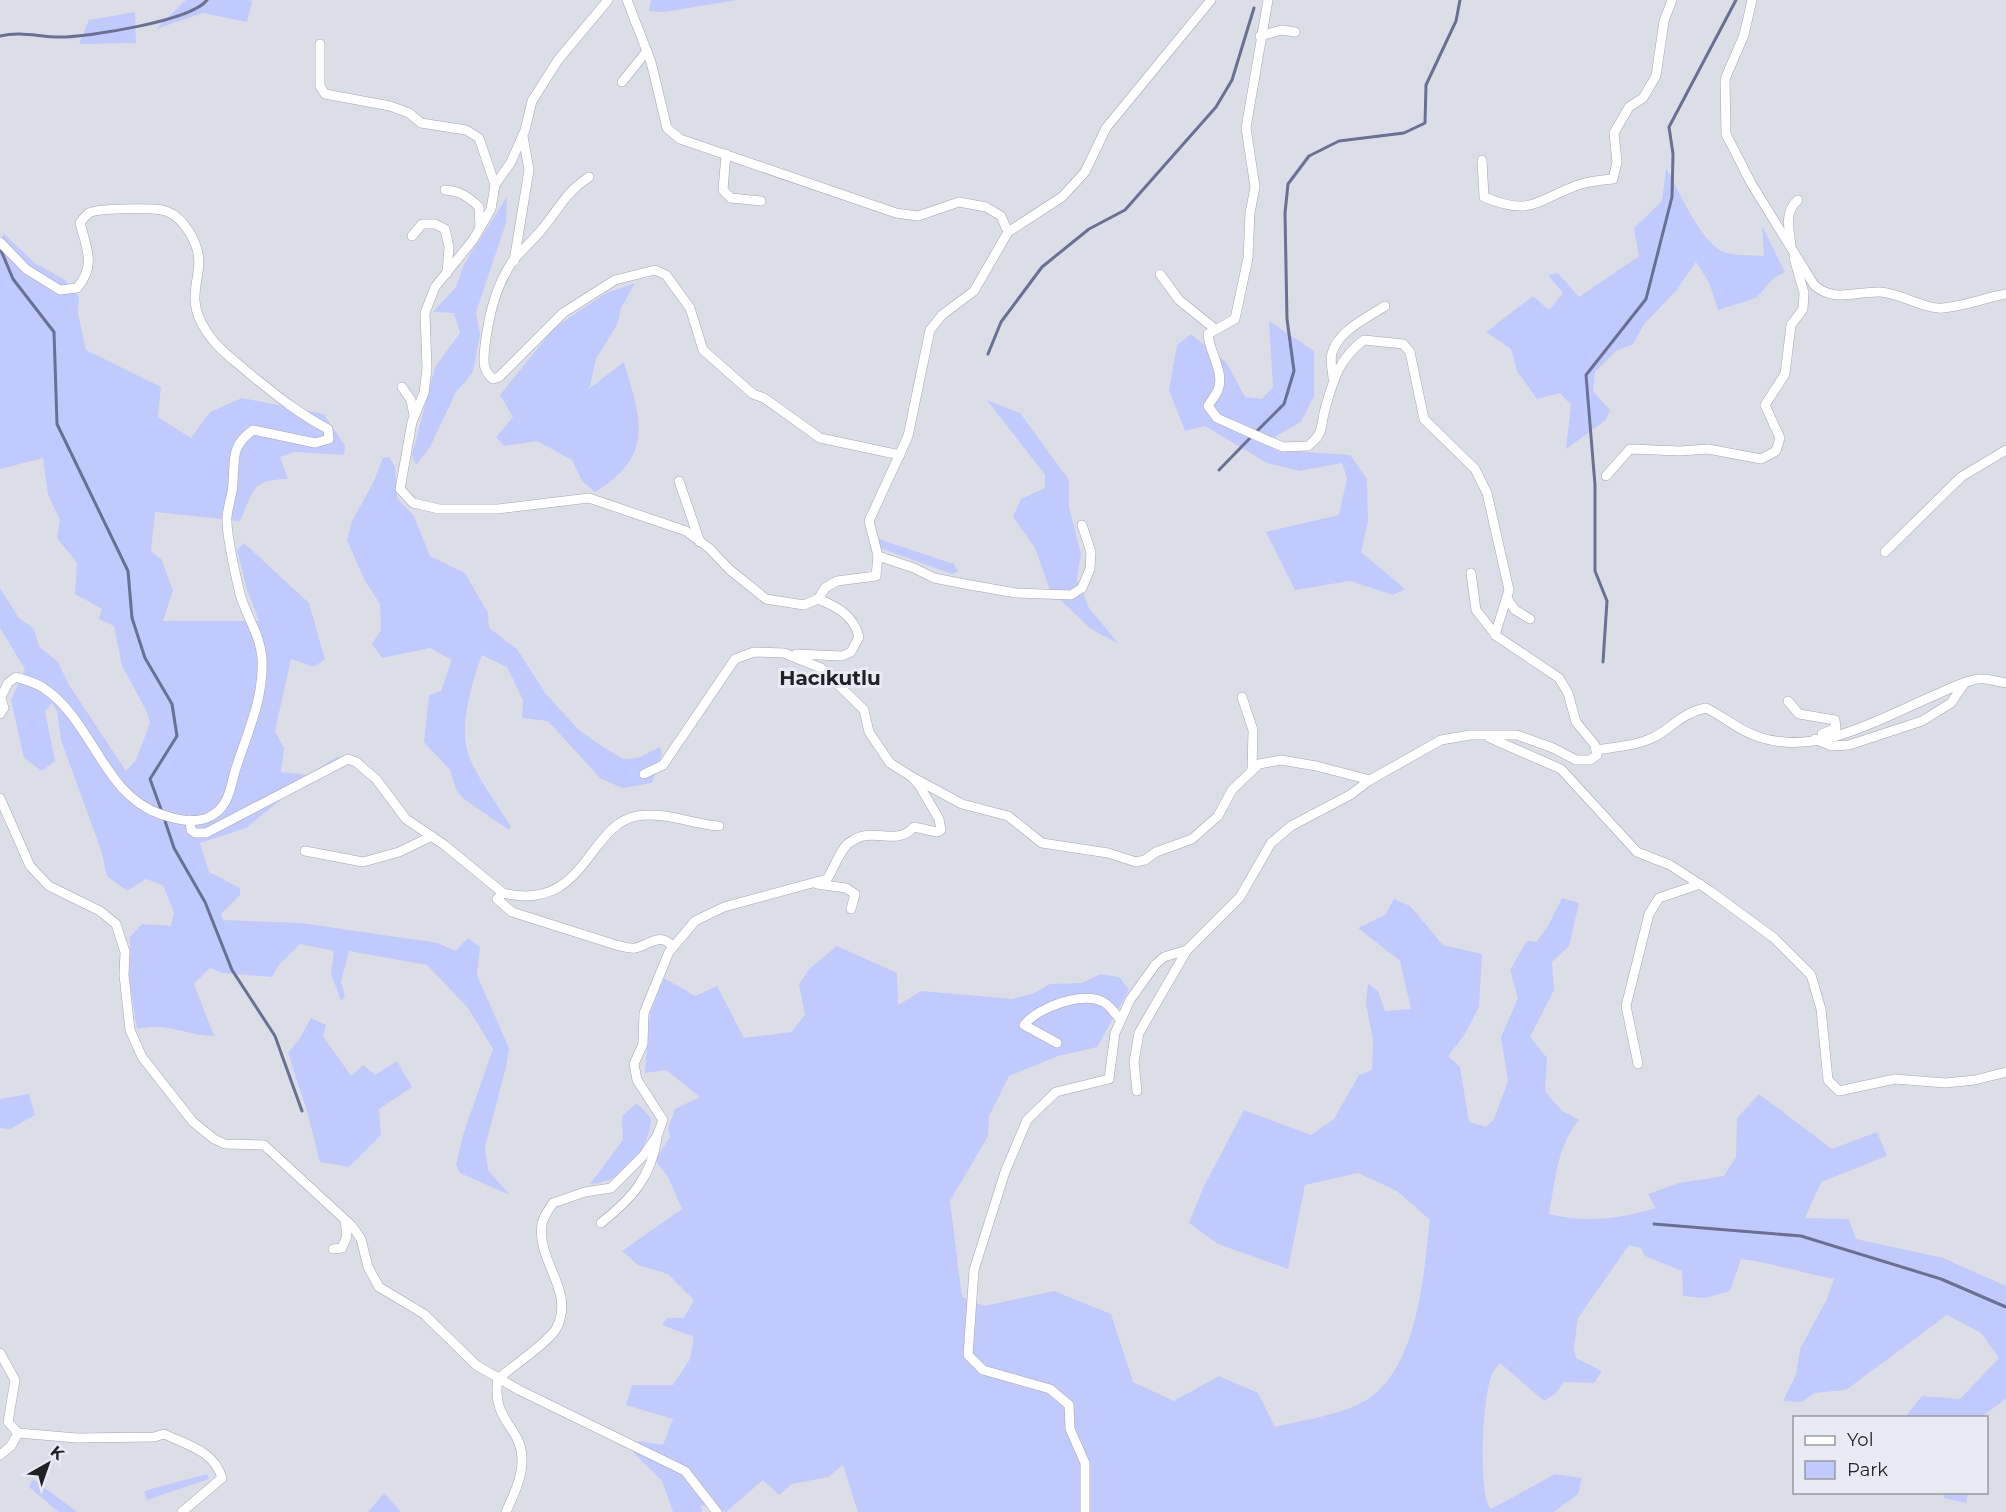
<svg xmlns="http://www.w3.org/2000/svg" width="2006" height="1512" viewBox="0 0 2006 1512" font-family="Montserrat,sans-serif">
<rect width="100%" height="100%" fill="#dcdee7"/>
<g fill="#c1cafc">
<path d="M 186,0 L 248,0 L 252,1 L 247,22 L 203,13 L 156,29 Z"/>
<path d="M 651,0 L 737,0 L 664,12 L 649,11 Z"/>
<path d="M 135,12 L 136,43 L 79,44 L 89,20 Z"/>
<path d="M 1666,168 C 1679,190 1702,247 1727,253 C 1738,256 1752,255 1764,256 L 1762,226 L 1785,272 L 1774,278 L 1756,298 L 1718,310 L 1709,282 L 1696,262 L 1676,291 L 1645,323 L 1633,344 L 1616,351 L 1595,372 L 1593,391 L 1610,410 L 1606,420 L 1566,449 L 1571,405 L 1560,393 L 1537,399 L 1517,371 L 1511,349 L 1486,332 L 1533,296 L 1549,310 L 1563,293 L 1548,275 L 1558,273 L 1579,297 L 1639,256 L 1634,228 L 1662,201 Z"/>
<path d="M 507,197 L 506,223 L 476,313 L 480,334 L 473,372 L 456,392 L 430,447 L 416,465 L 412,455 L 435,367 L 460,333 L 454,313 L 433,312 L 456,287 L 464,264 Z"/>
<path d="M 4,234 L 35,263 L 65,280 L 79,297 L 78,313 L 86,350 L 161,387 L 158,417 L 191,438 L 210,412 L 242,398 L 324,414 L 345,446 L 344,455 L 295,452 L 280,457 L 288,479 C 251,480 254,490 240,521 L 155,512 L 151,551 L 162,560 L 173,591 L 163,621 L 259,621 L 247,590 L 237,550 L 244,543 L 309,603 L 325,659 L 314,667 L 291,659 L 275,731 L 284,748 L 281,772 L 308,775 L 338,756 L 343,767 L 284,797 L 246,828 L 200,843 L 209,872 L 240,888 L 240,895 L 221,914 L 223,920 L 301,923 L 438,943 L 455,951 L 468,938 L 480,947 L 477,975 L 509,1048 L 506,1067 L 485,1147 L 488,1170 L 510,1195 L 460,1173 L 456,1165 L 464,1132 L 493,1049 L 468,1008 L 427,965 L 349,951 L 341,982 L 345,996 L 341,1001 L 331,973 L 334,951 L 300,944 L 279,965 L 272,977 L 222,973 L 210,968 L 194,984 L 214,1036 C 183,1035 170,1022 137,1029 L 129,978 L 130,937 L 142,924 L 171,926 L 174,912 L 163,885 L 146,879 L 127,891 L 107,876 L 101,850 L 61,740 L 57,711 L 52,703 L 45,711 L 55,761 L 42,771 L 24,758 L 11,700 L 25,669 L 0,628 L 0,588 L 18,617 L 34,629 L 39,646 L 58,662 L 69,685 L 126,771 L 136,760 L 150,723 L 147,712 L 122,666 L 114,626 L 99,619 L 102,609 L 75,594 L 77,563 L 57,538 L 60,520 L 48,495 L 43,458 L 0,469 L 0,239 Z"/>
<path d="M 635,283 L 621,308 L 618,323 L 596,359 L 590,386 L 586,391 L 624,362 C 641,419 655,456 595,492 L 582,481 L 572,460 L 537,441 L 504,446 L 496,437 L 513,417 L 500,395 L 554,328 L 606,293 Z"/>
<path d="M 1269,321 L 1314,351 L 1314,396 L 1301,422 L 1276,436 L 1274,450 L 1350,455 L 1367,479 L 1368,522 L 1361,552 L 1405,589 L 1393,595 L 1350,581 L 1295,590 L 1266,532 L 1339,515 L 1347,478 L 1342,463 L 1299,471 L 1267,463 L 1205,426 L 1185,431 L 1169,390 L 1177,345 L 1191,334 L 1226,362 L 1245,397 L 1262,399 L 1273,387 Z"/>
<path d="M 987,400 L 1020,413 L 1069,480 L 1069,507 L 1081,554 L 1077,579 L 1089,608 L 1119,644 L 1091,629 L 1050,590 L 1035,548 L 1013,517 L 1021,499 L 1045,488 L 1045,475 Z"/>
<path d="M 389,457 L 395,467 L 397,498 L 414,516 L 430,556 L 465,573 L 488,613 L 489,628 L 517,649 L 546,694 L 578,729 L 597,743 L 623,759 L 638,758 L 660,747 L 662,754 L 652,783 L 622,788 L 600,778 L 548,721 L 522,718 L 523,700 L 507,667 L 482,655 C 472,684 457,729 470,759 C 481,783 498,805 511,827 L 509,830 L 464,799 L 456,790 L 450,770 L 424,742 L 429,695 L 441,691 L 452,660 L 430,648 L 382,658 L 372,644 L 381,630 L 380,604 L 365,581 L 347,540 L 352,521 L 373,483 L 383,458 Z"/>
<path d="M 879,539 L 954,564 L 958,572 L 952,574 L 880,548 Z"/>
<path d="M 1562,898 L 1579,903 L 1569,946 L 1552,962 L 1554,990 L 1530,1037 L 1547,1058 L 1545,1091 L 1562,1111 L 1579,1120 C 1557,1145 1555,1183 1549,1214 C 1586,1223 1620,1219 1656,1208 L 1648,1194 L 1679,1183 L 1724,1176 L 1736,1157 L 1737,1118 L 1759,1094 L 1832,1149 L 1877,1132 L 1887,1156 L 1821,1182 L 1805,1218 L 1849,1219 L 1856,1239 L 1943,1258 L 2006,1286 L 2006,1399 L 1984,1415 L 1985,1417 L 1905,1417 L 1922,1396 L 1960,1399 L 1999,1358 L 1981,1333 L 1947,1315 L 1846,1390 L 1814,1393 L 1802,1402 L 1783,1401 L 1796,1375 L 1800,1349 L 1827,1299 L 1834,1279 C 1802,1273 1773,1263 1741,1259 L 1730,1291 L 1705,1298 L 1683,1296 L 1682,1271 L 1645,1256 L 1641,1248 L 1629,1245 L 1578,1318 L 1574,1347 L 1576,1358 L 1602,1371 L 1594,1383 L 1564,1382 L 1555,1394 L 1544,1401 L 1500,1363 C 1498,1366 1494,1370 1492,1374 C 1483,1393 1477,1494 1491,1509 L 1555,1474 L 1582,1478 L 1578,1494 L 1554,1512 L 858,1512 L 843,1465 L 828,1477 L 792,1484 L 779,1495 L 763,1480 L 726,1512 L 701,1505 L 702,1512 L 673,1512 L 662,1481 L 633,1452 L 639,1441 L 663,1445 L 673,1419 L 626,1405 L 632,1385 L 673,1385 L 690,1359 L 694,1337 L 662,1325 L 667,1318 L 684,1318 L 694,1300 L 668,1274 L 638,1265 L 622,1251 L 682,1209 L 668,1177 L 655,1160 L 670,1137 L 668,1128 L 675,1109 L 700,1097 L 666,1070 L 645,1073 L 650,1013 L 664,978 L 695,996 L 717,986 L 744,1038 L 791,1032 L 805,1015 L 799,984 L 809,969 L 837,946 L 897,973 L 898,1005 L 921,991 L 1012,999 L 1034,993 L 1050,984 L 1082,983 L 1100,974 L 1119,977 L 1129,990 L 1097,1047 L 1058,1056 L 1009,1076 L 989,1116 L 988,1136 L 950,1201 L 962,1297 L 984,1306 L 1054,1291 L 1111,1314 L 1133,1382 L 1174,1401 L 1219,1376 L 1258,1393 L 1275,1427 C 1299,1421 1337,1415 1359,1404 C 1418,1376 1423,1277 1430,1220 L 1397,1191 L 1358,1173 L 1305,1185 L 1288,1269 L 1218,1244 L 1189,1223 L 1203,1188 L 1244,1110 L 1311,1135 L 1334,1119 L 1359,1075 L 1372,1070 L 1373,1040 L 1366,1004 L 1368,983 L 1378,991 L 1385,1011 L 1411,1009 L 1400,961 L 1358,928 L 1385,915 L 1394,899 L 1410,906 L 1443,945 L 1482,954 L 1479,1007 L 1465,1034 L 1448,1056 L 1460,1067 L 1469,1122 L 1486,1127 L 1494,1119 L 1508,1081 L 1501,1037 L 1518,998 L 1510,970 L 1527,941 L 1536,942 L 1548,926 Z"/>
<path d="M 311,1018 L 326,1025 L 323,1036 L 351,1076 L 363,1065 L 375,1075 L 397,1061 L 412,1087 L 379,1109 L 381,1135 L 349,1167 L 320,1162 L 307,1111 L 288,1053 L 300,1038 Z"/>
<path d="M 29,1094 L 35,1115 L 10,1129 L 0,1128 L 0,1099 Z"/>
<path d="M 637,1103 L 651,1118 C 651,1148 622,1184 590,1184 L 623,1140 L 622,1116 Z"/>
<path d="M 207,1474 L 209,1479 L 147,1500 L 144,1491 Z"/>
<path d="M 33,1479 L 77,1512 L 59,1512 L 29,1487 Z"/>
<path d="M 384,1493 L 401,1512 L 368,1512 Z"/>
<path d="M 1943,1493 L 1943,1492 L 1968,1493 L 1966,1503 L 1944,1498 Z"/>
</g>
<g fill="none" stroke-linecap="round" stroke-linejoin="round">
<g stroke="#6a7093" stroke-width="3">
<path d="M 0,36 C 21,31 39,37 60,37 C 88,37 191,21 207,0"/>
<path d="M 0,248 L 13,279 L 54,332 L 57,424 L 128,571 L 132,618 L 145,658 L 172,704 L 177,736 L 150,779 L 162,812"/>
<path d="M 988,354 L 1001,322 L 1042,267 L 1089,229 L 1125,210 L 1216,107 L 1232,80 L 1254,8"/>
<path d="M 1256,432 L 1284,404 L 1294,371 L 1287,319 L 1285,213 L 1288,184 L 1309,156 L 1339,141 L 1404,133 L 1425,123 L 1426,85 L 1456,21 L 1460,0"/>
<path d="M 1219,470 L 1251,437"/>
<path d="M 1603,662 L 1607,601 L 1595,571 L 1595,485 L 1586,375 L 1646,299 L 1672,197 L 1673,154 L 1669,127 L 1736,0"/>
<path d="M 164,818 L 174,848 L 205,902 L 232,970 L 275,1036 L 302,1111"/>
<path d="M 1654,1224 L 1801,1236 L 1941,1279 L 2006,1307"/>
</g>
<g stroke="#a4a6ae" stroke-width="10">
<g id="minor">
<path d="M 608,0 L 558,60 L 532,101 L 525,130 L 511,162 L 495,185 L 491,209 L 473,240 L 435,287 L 425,313 L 427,368 L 424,393 L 412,422 L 400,489 L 413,503 L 439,509 L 498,509 L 589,498 L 686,531 L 709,548 L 730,570 L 766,599 L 804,605 L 818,599 L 825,588 L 837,581 L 876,576 L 878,556 L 869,521 L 908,436 L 930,330 L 942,315 L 974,291 L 1008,232 L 1062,197 L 1085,172 L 1106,128 L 1211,0"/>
<path d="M 627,0 L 651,62 L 667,128 L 680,139 L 896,213 L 918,216 L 959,202 L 986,207 L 1001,216 L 1008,232"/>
<path d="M 1752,0 L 1744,35 L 1725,79 L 1726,134 L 1751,183 L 1814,285 C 1834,303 1856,291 1880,292 C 1901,293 1925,310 1943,308 C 1964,306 1985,298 2006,294"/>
<path d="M 1260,36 L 1282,30 L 1295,32"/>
<path d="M 320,44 L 320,86 L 325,94 L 390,106 L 409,113 L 421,123 L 466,130 L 479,138 L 495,185"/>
<path d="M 622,82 L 647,51"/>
<path d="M 726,154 L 723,190 L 731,198 L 761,201"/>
<path d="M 1482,160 L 1484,197 C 1534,218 1538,198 1581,184 C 1591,181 1602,180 1613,179 L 1617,162 L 1614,133 L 1629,107 L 1643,98 L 1656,76 L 1664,21 L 1672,0"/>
<path d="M 589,177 C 566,192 560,207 543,228 C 534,240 521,250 512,262 C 495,288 489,315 485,345 C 484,359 481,369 493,379 L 499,377 L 563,313 L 615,280 L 655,270 L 666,275 L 690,308 L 703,350 L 753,394 L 764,398 L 820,438 L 900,455"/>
<path d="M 445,190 C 460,191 469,197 479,207 L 480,227"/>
<path d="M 412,236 L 422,224 L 435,224 L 445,229 L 449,247 L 447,273"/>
<path d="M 0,242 L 26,269 L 60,290 L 77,288 C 96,266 87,249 80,223 C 83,219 86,215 89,213 C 97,208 151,208 162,210 C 179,213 192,233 197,249 C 205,276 183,295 205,329 C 216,348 234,360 250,374 C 276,395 299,414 328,429 L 329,439 L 315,443 L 253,430 C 231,446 235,457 233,482 C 233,494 228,505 227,517 C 226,533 236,577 240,594 C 246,616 260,634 262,658 C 264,698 248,731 236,768 C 230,787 230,807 209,817 C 195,824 174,819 160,814 C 103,794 93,722 45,689 C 37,683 25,680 16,677 L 8,683 L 1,697"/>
<path d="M 1791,245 C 1789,228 1784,212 1798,200"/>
<path d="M 514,261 L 529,170 L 523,136"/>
<path d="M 1160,274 L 1179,300 L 1215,329"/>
<path d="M 1333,377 C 1332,370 1330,360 1332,353 C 1339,330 1367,318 1385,306"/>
<path d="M 402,387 L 411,400 L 414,415"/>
<path d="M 1606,476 L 1630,449 L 1680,451 L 1708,449 L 1761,459 L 1776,451 L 1780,438 L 1765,405 L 1785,374 L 1791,325 L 1803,309 L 1804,293 L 1794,258"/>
<path d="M 679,481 L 700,542"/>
<path d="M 1885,552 L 1961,477 L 2006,450"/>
<path d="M 878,556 L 914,568 L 934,578 L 970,585 L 1016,593 L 1071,595 L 1082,588 L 1090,569 L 1091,552 L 1082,525"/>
<path d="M 1471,573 L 1476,610 L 1495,634"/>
<path d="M 1507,598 L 1515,610 L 1530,619"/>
<path d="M 796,654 L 842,656 L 851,652 L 859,637 C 854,616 838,607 818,599"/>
<path d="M 0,696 L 4,708 L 0,714"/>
<path d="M 1242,697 L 1253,730 L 1252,770"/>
<path d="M 1788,701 L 1799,714 L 1835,720 L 1836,728 L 1822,734"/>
<path d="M 1490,738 L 1561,769 L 1637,852 L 1670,865 L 1710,891 L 1774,938 L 1811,975 L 1821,1009 L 1828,1080 L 1839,1091 L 1895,1079 L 1945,1083 L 1975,1080 L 2006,1072"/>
<path d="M 1815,739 L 1831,746 L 1849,745 L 1922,721 L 1951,703 L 1964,684"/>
<path d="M 1596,750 C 1615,747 1635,746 1652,738 C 1672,729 1680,713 1706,708 C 1725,717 1740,732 1762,738 C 1823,756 1886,715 1940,693 C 1951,688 1967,680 1979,679 C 1987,678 1998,682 2006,683"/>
<path d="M 912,777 L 962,804 L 1008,816 L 1042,843 L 1108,853 L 1136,862 L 1145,860 L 1156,852 L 1192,839 L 1218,816 L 1232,790 L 1259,764 L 1281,760 L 1316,766 L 1370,780 L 1441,740 L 1470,735 L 1517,735 L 1553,748 L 1576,760 L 1590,760 L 1597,755 L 1595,745 L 1576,722 L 1568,693 L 1559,678 L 1495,635 L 1509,590 L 1487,493 L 1475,469 L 1424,419 L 1410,352 L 1403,344 L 1364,340 C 1339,358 1333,381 1325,409 C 1320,427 1325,432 1308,446 L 1283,447 L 1255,435 L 1217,418 L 1208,406 C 1211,401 1216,395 1218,390 C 1225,372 1209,352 1208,334 L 1235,319 L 1248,258 L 1250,213 L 1255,187 L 1246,128 L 1268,0"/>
<path d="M 0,798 L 30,866 L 49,886 L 100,911 L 116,924 L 125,952 L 124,975 L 130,1030 L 142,1057 L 193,1122 L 214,1139 L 225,1144 L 264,1145 L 352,1226 L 361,1239 L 368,1267 L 379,1287 L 424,1314 L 476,1365 L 519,1390 L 685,1471 L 717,1512"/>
<path d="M 190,820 L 191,830 L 195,833 L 206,833 L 348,759 L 356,762 L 376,779 L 406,819 L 443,844 L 503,893"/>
<path d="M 305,851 L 363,862 L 399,852 L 432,836"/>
<path d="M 817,884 L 846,888 L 855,894 L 851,909"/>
<path d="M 673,947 C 660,931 650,945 635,948 C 629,949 622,946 616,945 L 512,912 L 497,899 L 503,893 C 586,913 587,825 637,816 C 666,811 691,824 719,826"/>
<path d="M 1057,1043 L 1024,1025 C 1038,1007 1084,990 1105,1003 C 1111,1007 1116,1015 1121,1020"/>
<path d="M 1638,1064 L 1626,1006 L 1649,914 L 1659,898 L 1700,884"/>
<path d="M 1137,1091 L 1134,1062 L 1139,1033 L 1187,950"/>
<path d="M 601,1223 C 631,1199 651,1178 657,1138"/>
<path d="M 333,1249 L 342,1248 L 347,1236 L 345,1220"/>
<path d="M 0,1353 L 15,1380 L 8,1422 L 18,1433 L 77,1438 L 154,1437 L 164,1434 C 188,1445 214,1451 222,1478 L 182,1512"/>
<path d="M 0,1455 L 11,1446 L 18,1433"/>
<path d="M 506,1512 C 513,1496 523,1477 522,1458 C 521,1426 491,1421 498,1379 C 511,1367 551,1341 557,1327 C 575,1290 536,1261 542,1224 C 543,1217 549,1209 553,1203 L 585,1192 L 611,1188 L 643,1156 L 657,1136 L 663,1120 L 637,1080 L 634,1064 L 643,1044 L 644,1013 L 669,952 L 695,921 L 724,907 L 827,879 C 834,869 840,849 849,843 C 873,824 895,848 914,827 L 937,832 L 941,830 L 939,819 L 919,785 L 912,777 L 890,763 L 869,732 L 864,710 L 821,668 L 784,653 L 754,652 L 735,659 L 663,765 L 644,774"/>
<path d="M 1085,1512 L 1085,1463 L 1070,1429 L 1069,1405 L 1050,1389 L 983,1370 L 968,1355 L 974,1270 L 1005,1172 L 1027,1120 L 1056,1092 L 1109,1079 L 1115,1033 L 1130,1000 L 1155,965 L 1164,957 L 1187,950 L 1240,897 L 1271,843 L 1291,826 L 1350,795 L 1370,780"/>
</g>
</g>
<use href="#minor" stroke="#fff" stroke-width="9"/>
</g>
<g text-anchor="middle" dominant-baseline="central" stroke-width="6" stroke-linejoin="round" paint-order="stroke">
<g font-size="20" font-weight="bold" fill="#212225" stroke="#e9ebf4">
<text x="830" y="678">Hacıkutlu</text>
</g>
</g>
<rect x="1793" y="1416" width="195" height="78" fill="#e9ebf4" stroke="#999ba1" stroke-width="1.5"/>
<rect x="1805" y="1436" width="30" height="9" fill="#ffffff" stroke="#999ba1" stroke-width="1.5"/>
<text x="1847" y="1446" font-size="18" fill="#212225">Yol</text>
<rect x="1805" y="1461" width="30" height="18" fill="#c1cafc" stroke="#999ba1" stroke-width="1.5"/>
<text x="1847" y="1476" font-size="18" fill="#212225">Park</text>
<g transform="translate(48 1464) rotate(40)" stroke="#e9ebf4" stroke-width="4.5" paint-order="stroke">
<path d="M0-4.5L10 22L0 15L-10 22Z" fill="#212225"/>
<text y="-9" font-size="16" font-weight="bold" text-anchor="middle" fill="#212225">K</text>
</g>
</svg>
